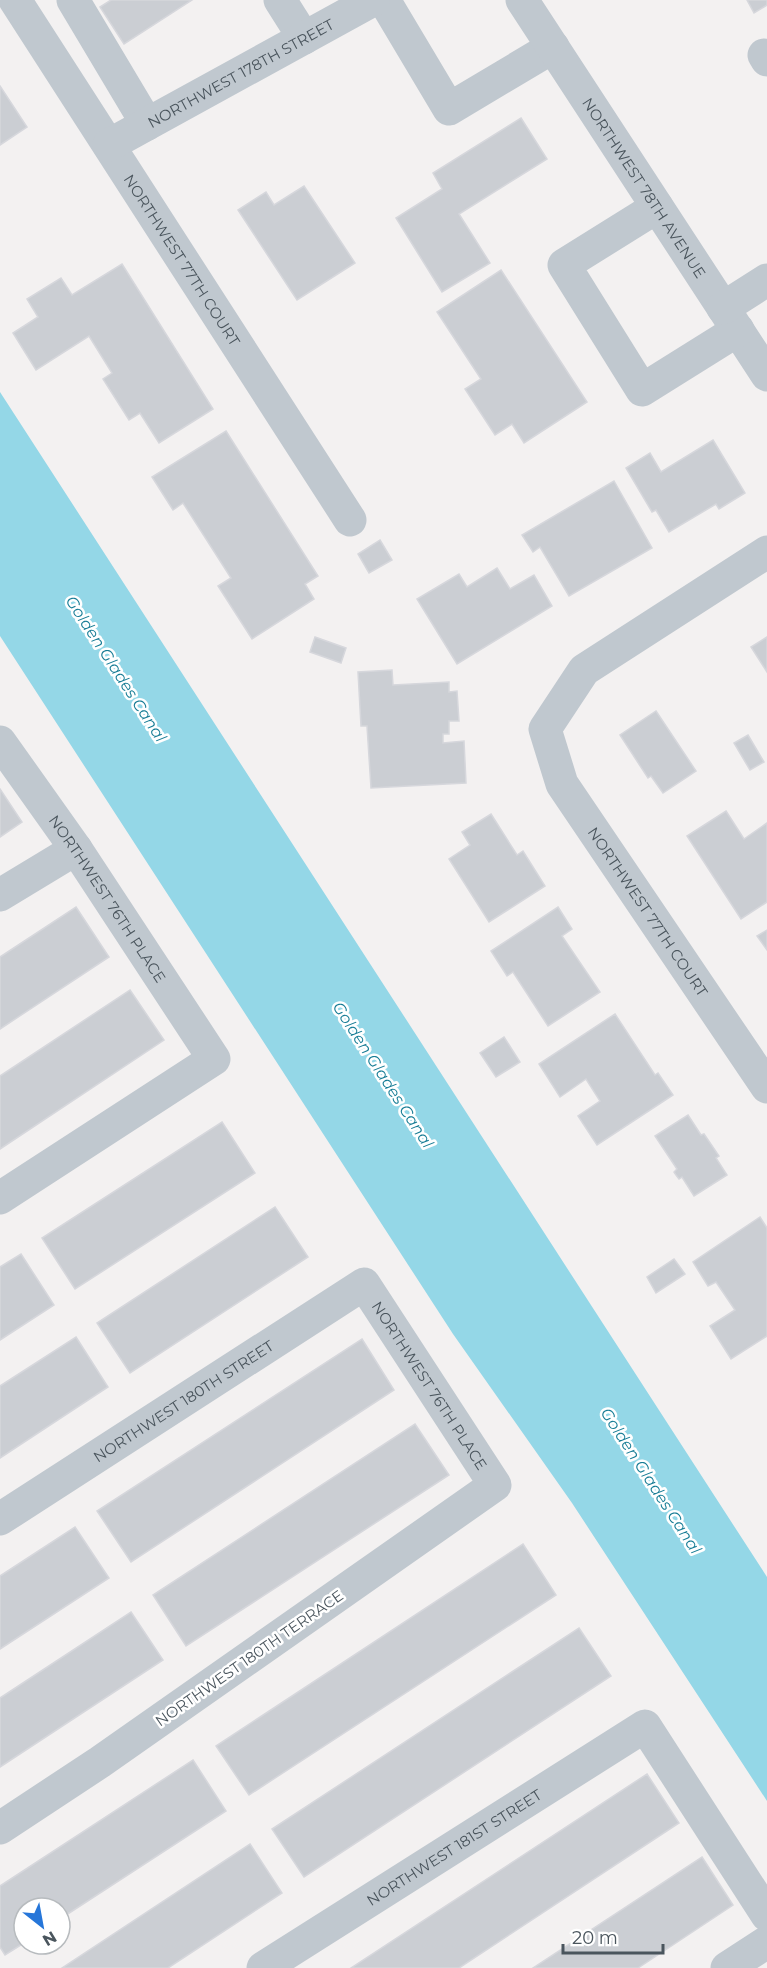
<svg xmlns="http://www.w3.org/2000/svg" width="767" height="1968" viewBox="0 0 767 1968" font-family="Montserrat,sans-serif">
<rect width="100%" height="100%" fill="#f3f1f1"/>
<path fill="#94d7e7" d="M 0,392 L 767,1577 L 767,1801 L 572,1503 L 453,1334 L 0,636 Z"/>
<g fill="#cbced3" stroke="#d6d7dc" stroke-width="1.5">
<path d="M 111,0 L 192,0 L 124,44 L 100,7 Z"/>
<path d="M 747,0 L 767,0 L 767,5 L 754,13 Z"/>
<path d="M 0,86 L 27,127 L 0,145 Z"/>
<path d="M 521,118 L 547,159 L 459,214 L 490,263 L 442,292 L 396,218 L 442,189 L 433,173 Z"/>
<path d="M 304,186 L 355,263 L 297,300 L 238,210 L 266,192 L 274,205 Z"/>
<path d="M 122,264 L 213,409 L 159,443 L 140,413 L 129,420 L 103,379 L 112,373 L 89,336 L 36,370 L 13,333 L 38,317 L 27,299 L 61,278 L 72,295 Z"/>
<path d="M 501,270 L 587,402 L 524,443 L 512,424 L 495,435 L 465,389 L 481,379 L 437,312 Z"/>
<path d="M 226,431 L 318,576 L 305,584 L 314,599 L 252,639 L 218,586 L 231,578 L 183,503 L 173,510 L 152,477 Z"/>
<path d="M 713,440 L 745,493 L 719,509 L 716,504 L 669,532 L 656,510 L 652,512 L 626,468 L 650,453 L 661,472 Z"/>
<path d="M 614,481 L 652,548 L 569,596 L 540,547 L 533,552 L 522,535 Z"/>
<path d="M 380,540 L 392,560 L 369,573 L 358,554 Z"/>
<path d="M 497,568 L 510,589 L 534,575 L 552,606 L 457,664 L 417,599 L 459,574 L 467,587 Z"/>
<path d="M 315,637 L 346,648 L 341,663 L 310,652 Z"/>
<path d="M 767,637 L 767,672 L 751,647 Z"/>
<path d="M 392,670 L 393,685 L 449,682 L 449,692 L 457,691 L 459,721 L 449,721 L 449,734 L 443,734 L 443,743 L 464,741 L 466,783 L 371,788 L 367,726 L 361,726 L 358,672 Z"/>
<path d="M 656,711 L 696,771 L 663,793 L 651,776 L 648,778 L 620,735 Z"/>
<path d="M 748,735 L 764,762 L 750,770 L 734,743 Z"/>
<path d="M 0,789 L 22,822 L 0,837 Z"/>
<path d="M 726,811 L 744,839 L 767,823 L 767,902 L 741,919 L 687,836 Z"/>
<path d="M 491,814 L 517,855 L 523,851 L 545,886 L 489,922 L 449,859 L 470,845 L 462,832 Z"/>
<path d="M 76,907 L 109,957 L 0,1029 L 0,957 Z"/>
<path d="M 558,907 L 572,929 L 562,936 L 600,992 L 548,1026 L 513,972 L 507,976 L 491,951 Z"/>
<path d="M 767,930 L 767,950 L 757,936 Z"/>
<path d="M 130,990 L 164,1040 L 0,1149 L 0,1076 Z"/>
<path d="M 615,1014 L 655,1075 L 658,1073 L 673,1095 L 597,1145 L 578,1116 L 600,1101 L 586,1079 L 560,1097 L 539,1064 Z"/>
<path d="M 504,1037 L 520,1062 L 496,1077 L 480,1053 Z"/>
<path d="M 688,1115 L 701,1135 L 704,1134 L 719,1156 L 716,1158 L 727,1175 L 694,1196 L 682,1177 L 679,1179 L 676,1175 L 674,1172 L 677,1169 L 655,1136 Z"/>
<path d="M 222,1122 L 255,1173 L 75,1289 L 42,1238 Z"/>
<path d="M 275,1207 L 308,1257 L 130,1373 L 97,1323 Z"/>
<path d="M 760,1217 L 767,1228 L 767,1336 L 731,1359 L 710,1326 L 735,1310 L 716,1282 L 708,1286 L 693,1262 Z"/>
<path d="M 21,1254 L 54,1305 L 0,1340 L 0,1267 Z"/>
<path d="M 674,1259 L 685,1274 L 656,1293 L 647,1277 Z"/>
<path d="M 76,1337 L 108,1387 L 0,1458 L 0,1386 Z"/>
<path d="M 362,1339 L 394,1390 L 131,1562 L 97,1511 Z"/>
<path d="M 415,1424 L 449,1475 L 186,1646 L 153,1595 Z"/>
<path d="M 75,1527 L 109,1578 L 0,1649 L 0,1576 Z"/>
<path d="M 523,1544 L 556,1595 L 249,1795 L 216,1746 Z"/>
<path d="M 131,1612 L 163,1660 L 0,1767 L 0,1698 Z"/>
<path d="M 579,1628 L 611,1676 L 304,1877 L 272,1829 Z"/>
<path d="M 193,1760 L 226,1811 L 60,1919 L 60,1908 L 24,1908 L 24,1943 L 5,1955 L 0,1947 L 0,1886 Z"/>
<path d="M 647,1774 L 679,1823 L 459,1968 L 351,1968 Z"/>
<path d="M 250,1844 L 282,1893 L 168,1968 L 62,1968 Z"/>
<path d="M 702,1857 L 733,1905 L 638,1968 L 533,1968 Z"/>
</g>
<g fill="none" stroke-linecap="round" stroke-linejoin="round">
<g stroke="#c0c8cf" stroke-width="33">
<path id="s1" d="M 15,0 L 350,520"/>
<path d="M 73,0 L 147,124"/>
<path d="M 280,0 L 304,38"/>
<path d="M 384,0 L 449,109 L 553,47"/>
<path id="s2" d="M 522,0 L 767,375"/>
<path d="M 764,55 L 767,60"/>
<path id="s3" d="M 109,145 L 373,0"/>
<path d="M 657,207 L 564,265 L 642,390 L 738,330"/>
<path d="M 723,308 L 767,280"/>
<path id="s4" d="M 767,552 L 584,670 L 545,729 L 562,784 L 767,1087"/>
<path id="s5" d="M 0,742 L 76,849 L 214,1059 L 0,1198"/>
<path d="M 0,895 L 76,849"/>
<path id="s6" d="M 0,1519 L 364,1284 L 495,1485 L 100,1762 L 0,1828"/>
<path id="s7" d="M 263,1968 L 645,1726 L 767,1915"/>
<path d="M 727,1968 L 767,1942"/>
</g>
</g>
<g text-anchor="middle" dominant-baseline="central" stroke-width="5" stroke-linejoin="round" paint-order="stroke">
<g font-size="15" fill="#4a555d" stroke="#fff">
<text stroke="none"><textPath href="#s3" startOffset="150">NORTHWEST 178TH STREET</textPath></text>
<text stroke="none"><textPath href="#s2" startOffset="224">NORTHWEST 78TH AVENUE</textPath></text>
<text stroke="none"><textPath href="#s1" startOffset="309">NORTHWEST 77TH COURT</textPath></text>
<text stroke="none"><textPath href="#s5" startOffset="190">NORTHWEST 76TH PLACE</textPath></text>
<text stroke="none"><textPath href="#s4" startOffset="500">NORTHWEST 77TH COURT</textPath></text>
<text stroke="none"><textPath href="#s6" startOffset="554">NORTHWEST 76TH PLACE</textPath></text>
<text stroke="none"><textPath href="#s6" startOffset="218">NORTHWEST 180TH STREET</textPath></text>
<text transform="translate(249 1658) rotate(-35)">NORTHWEST 180TH TERRACE</text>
<text stroke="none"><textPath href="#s7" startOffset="226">NORTHWEST 181ST STREET</textPath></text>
</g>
<g font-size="16" font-style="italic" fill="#167c95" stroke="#fff">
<text transform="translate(116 669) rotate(57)">Golden Glades Canal</text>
<text transform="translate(383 1075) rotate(57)">Golden Glades Canal</text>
<text transform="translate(651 1481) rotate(57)">Golden Glades Canal</text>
</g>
</g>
<g transform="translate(42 1926) rotate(149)"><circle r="28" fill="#ffffff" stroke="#b7bbbe" stroke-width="1.5"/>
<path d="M0-4.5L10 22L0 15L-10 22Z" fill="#2676d9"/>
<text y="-9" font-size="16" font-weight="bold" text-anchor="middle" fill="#4a555d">N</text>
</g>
<path d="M563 1944v9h100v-9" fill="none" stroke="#4a555d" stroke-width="3"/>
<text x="572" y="1944" font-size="18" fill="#4a555d" stroke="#ffffff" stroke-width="4.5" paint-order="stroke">20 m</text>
</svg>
